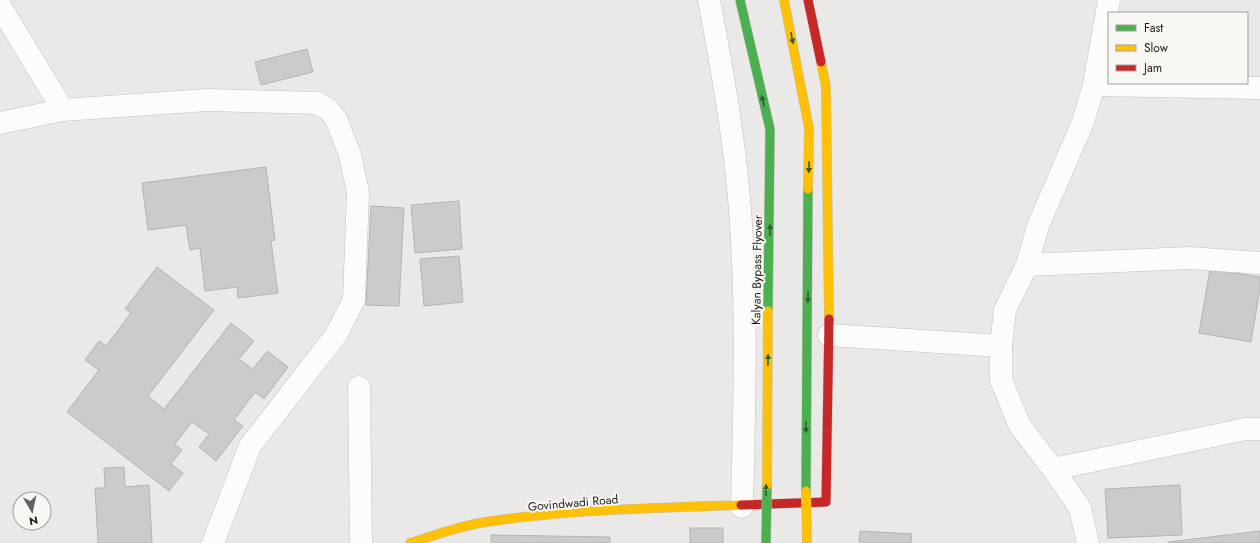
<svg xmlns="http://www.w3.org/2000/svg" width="1260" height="543" viewBox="0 0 1260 543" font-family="Jost,sans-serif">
<rect width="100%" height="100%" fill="#eae9e7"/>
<g fill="#cccbcc" stroke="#b5b4b3">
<path d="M 307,49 L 313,72 L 261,85 L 255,62 Z"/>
<path d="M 266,167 L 275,240 L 271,241 L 278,293 L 238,298 L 237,287 L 205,291 L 200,248 L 190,250 L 186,225 L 148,230 L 142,183 Z"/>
<path d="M 459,201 L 462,249 L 415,253 L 411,205 Z"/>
<path d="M 371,206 L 404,208 L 399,306 L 366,305 Z"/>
<path d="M 459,256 L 463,302 L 424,306 L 420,259 Z"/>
<path d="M 157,267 L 214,310 L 148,396 L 164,409 L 231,323 L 254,341 L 239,359 L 253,369 L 267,351 L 288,367 L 264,399 L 255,392 L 234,420 L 243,426 L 216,461 L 199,447 L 209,434 L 192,422 L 175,444 L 182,450 L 171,464 L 183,473 L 169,491 L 67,412 L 99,370 L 85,360 L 99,341 L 106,346 L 131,313 L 125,309 Z"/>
<path d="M 1210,269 L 1260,277 L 1260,288 L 1251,342 L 1199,333 Z"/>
<path d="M 124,467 L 125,487 L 149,485 L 152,543 L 98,543 L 95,488 L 105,488 L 104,468 Z"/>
<path d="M 1180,485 L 1182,535 L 1108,538 L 1105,489 Z"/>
<rect x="690" y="528" width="33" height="15"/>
<path d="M 860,531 L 912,534 L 911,543 L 859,543 Z"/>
<path d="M 1260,531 L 1260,543 L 1168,543 L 1168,542 Z"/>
<path d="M 491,535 L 610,537 L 610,543 L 491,543 Z"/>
</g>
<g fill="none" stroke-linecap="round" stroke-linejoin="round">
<g stroke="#c2c1bf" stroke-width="23">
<g id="street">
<path d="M 709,0 C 724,79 738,159 742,240 C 747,329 744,418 742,507"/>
<path d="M 0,6 L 63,110 L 0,123"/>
<path d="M 1094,85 L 1260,88"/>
<path d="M 63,110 L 207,100 L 317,103 L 328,109 L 336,119 L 350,155 L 358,192 L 354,300 L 336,335 L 250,446 L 213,543"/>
<path d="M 1027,265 L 1190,258 L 1260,263"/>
<path d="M 829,335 L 1001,346"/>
<path d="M 359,387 L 361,543"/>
<path d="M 1053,469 L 1246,429 L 1260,429"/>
<path d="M 1088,543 L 1080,508 L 1053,469 L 1020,426 L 1001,380 L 1001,346 L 1005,310 L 1027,265 L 1038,226 L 1083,122 L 1094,85 L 1109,0"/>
</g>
</g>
<g stroke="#c2c1bf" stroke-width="10">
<g id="slow">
<path d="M 821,62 L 826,87 L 829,319"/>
<path d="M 410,543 C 433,536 456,527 480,523 C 566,509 654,508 741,505"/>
</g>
</g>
<g stroke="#c2c1bf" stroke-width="10">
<g id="jam">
<path d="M 808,0 L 821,62"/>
<path d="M 741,505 L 826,502 L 829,319"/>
</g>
</g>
<use href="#street" stroke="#fcfcfb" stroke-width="22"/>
<use href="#slow" stroke="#ffc107" stroke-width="9"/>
<use href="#jam" stroke="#c62828" stroke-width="9"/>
<g stroke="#c2c1bf" stroke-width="10" stroke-linecap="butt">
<g id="fast-bridge">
<path d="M 740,0 L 770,129 L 768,311"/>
<path d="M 806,491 L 808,189"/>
<path d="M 766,543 L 767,486"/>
</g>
</g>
<g stroke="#c2c1bf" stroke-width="10" stroke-linecap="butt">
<g id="slow-bridge">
<path d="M 784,0 L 809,128 L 808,189"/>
<path d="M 767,486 L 768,311"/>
<path d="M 806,491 L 807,543"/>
</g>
</g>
<use href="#fast-bridge" stroke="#4caf50" stroke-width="9"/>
<use href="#slow-bridge" stroke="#ffc107" stroke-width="9"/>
</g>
<defs><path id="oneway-solid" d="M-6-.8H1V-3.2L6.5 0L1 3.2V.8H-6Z"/></defs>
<g fill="#315d32">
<use href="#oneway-solid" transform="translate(792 38) rotate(79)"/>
<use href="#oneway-solid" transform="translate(763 101) rotate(-103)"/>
<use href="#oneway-solid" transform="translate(809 167) rotate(91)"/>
<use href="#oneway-solid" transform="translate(770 230) rotate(-90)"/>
<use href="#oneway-solid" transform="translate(808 297) rotate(91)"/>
<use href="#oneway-solid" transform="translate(768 360) rotate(-89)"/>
<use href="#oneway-solid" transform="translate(806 427) rotate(91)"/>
<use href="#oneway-solid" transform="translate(766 490) rotate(-89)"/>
</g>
<g text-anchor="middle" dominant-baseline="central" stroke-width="4" stroke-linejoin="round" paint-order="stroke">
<g font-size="12" fill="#1b1a19" stroke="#f8f7f3">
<text transform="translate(757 270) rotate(-89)">Kalyan Bypass Flyover</text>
<text transform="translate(573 503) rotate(-5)">Govindwadi Road</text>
</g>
</g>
<rect x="1108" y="12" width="140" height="72" fill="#f8f7f3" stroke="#a09f9c"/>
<rect x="1116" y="25" width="20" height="6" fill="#4caf50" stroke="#a09f9c"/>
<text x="1144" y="32" font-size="12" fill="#1b1a19">Fast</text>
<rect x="1116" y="45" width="20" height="6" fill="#ffc107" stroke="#a09f9c"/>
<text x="1144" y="52" font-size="12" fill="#1b1a19">Slow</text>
<rect x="1116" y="65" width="20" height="6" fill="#c62828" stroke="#a09f9c"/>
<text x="1144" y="72" font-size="12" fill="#1b1a19">Jam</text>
<g transform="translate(32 511) rotate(171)"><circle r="19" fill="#f8f7f3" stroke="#a09f9c"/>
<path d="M0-3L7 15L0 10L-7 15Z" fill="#636261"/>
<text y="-6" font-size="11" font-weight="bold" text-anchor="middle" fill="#1b1a19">N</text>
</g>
</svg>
